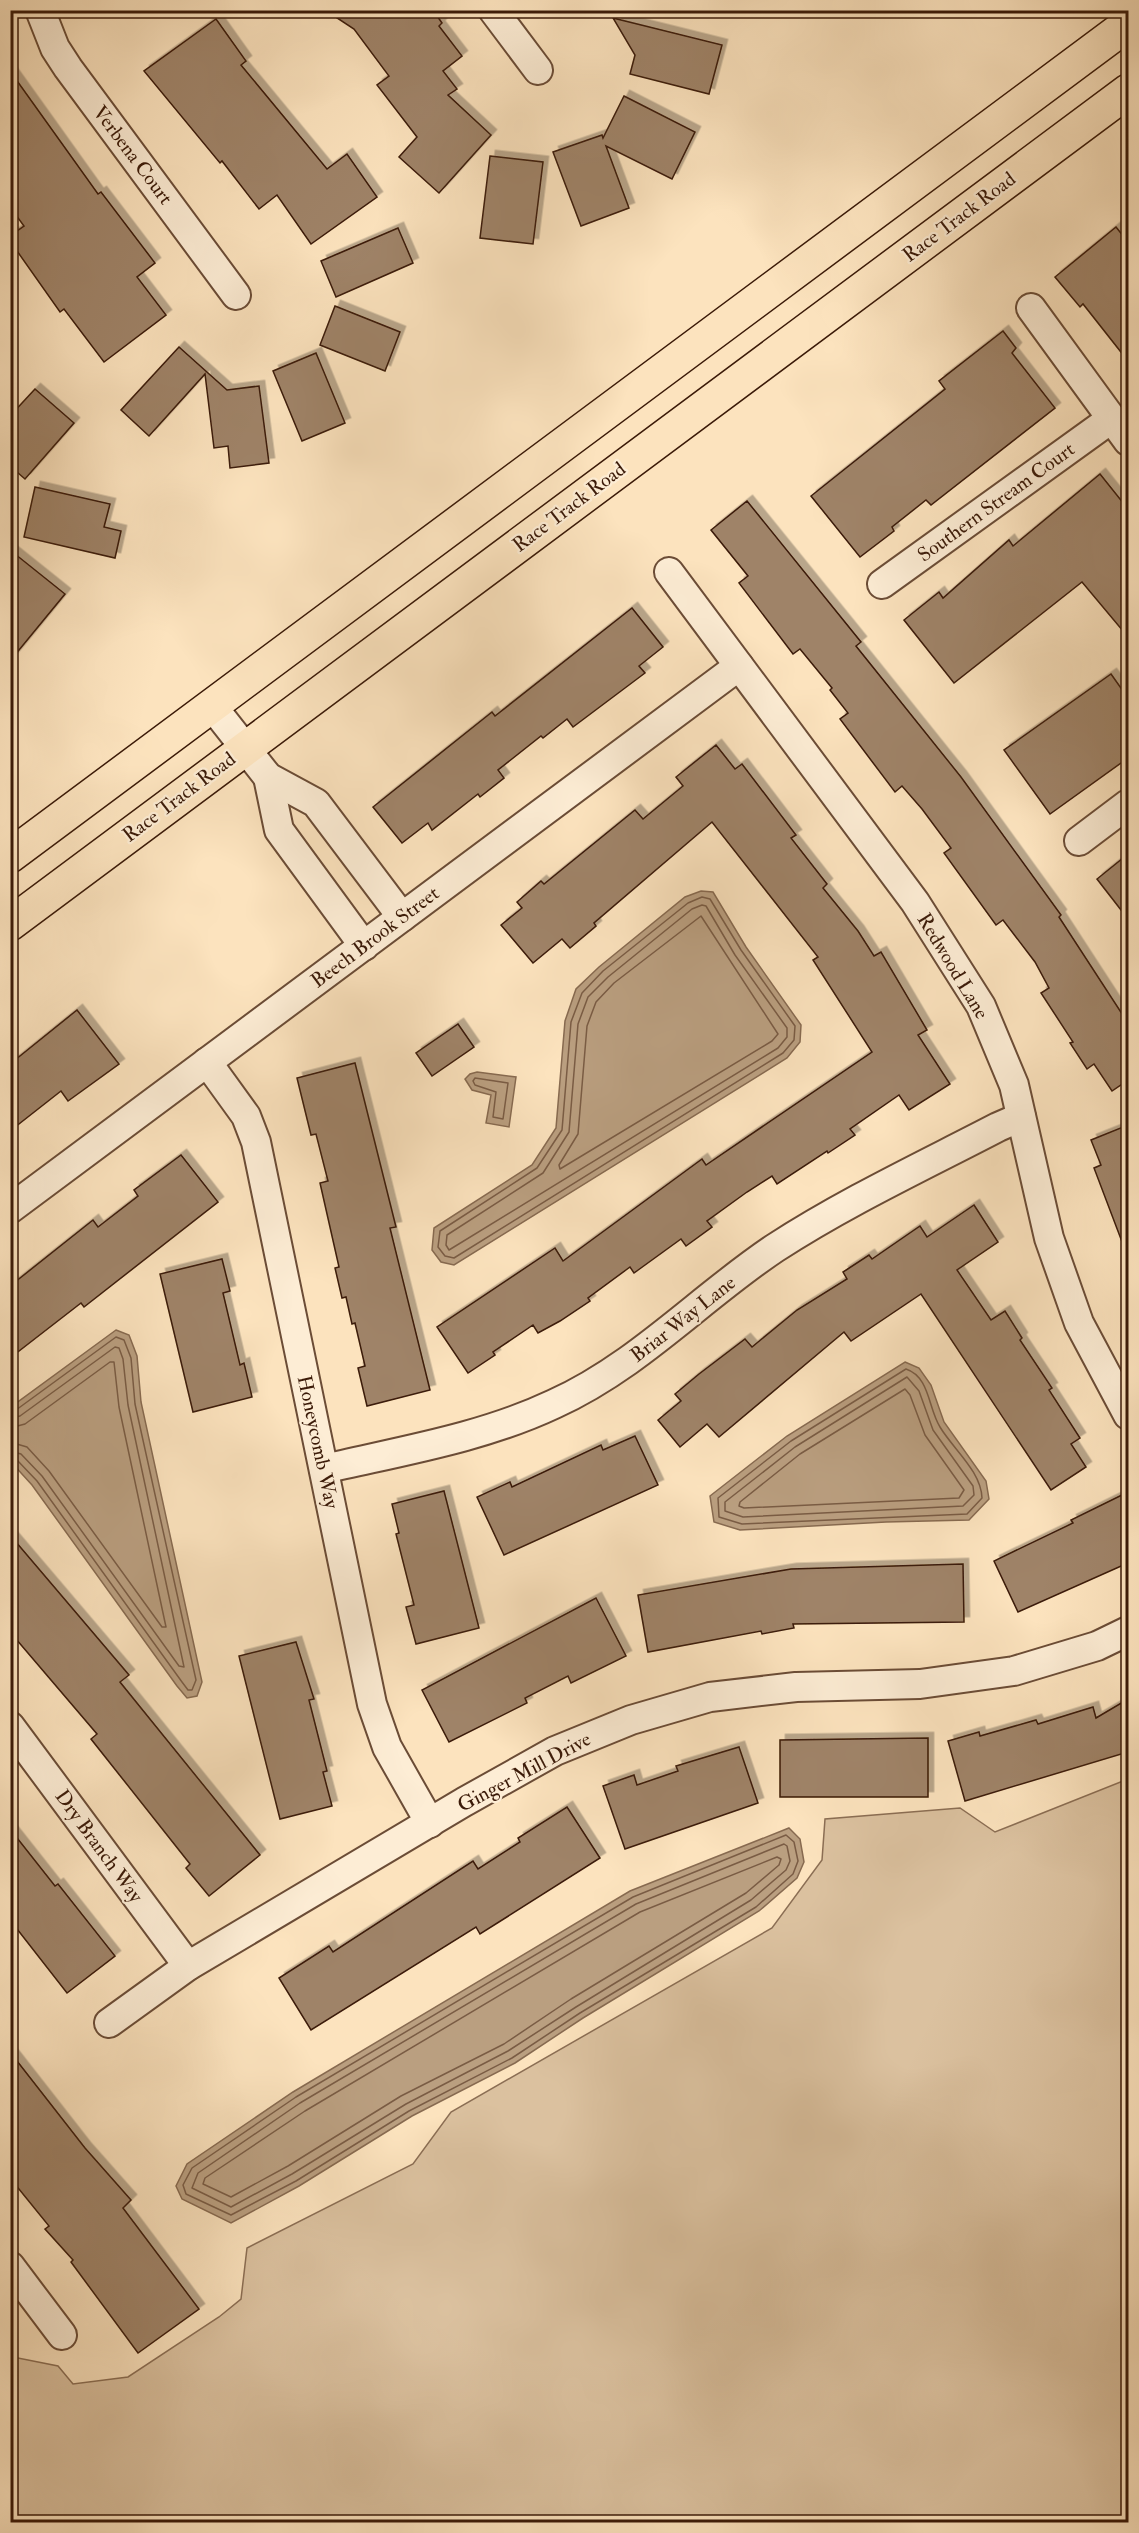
<svg xmlns="http://www.w3.org/2000/svg" width="1139" height="2533" viewBox="0 0 1139 2533" font-family="'IM FELL Double Pica',serif">
<defs>
<filter id="shadow"><feDropShadow dx="5.5" dy="-5.5" stdDeviation="0" flood-color="#0004"/></filter>
</defs>
<rect width="100%" height="100%" fill="#fce3be"/>
<filter id="stains"><feTurbulence type="fractalNoise" baseFrequency=".00333" numOctaves="4"/><feColorMatrix values="0 0 0 0 .2 0 0 0 0 .09 0 0 0 0 .02 0 0 0 .5 -.17"/></filter>
<radialGradient id="worn" r=".72"><stop offset=".6" stop-color="#630" stop-opacity="0"/><stop offset="1" stop-color="#630" stop-opacity=".3"/></radialGradient>
<path fill="#dbc19f" stroke="#8b6e54" stroke-width="1.5" d="M 1128,1779 L 1128,2522 L 11,2522 L 10,2359 L 13,2357 L 58,2366 L 73,2384 L 128,2377 L 219,2317 L 241,2299 L 247,2248 L 413,2164 L 451,2112 L 772,1928 L 822,1860 L 825,1819 L 960,1808 L 995,1832 Z"/>
<g fill="#ba9f80" stroke="#876a50" stroke-width="1.5">
<path d="M 701,891 L 713,892 L 746,947 L 801,1025 L 800,1042 L 787,1058 L 454,1265 L 441,1262 L 432,1250 L 434,1228 L 532,1165 L 556,1128 L 565,1021 L 576,989 L 599,967 L 685,897 Z"/>
<path d="M 477,1072 L 516,1077 L 509,1127 L 486,1123 L 491,1095 L 472,1090 L 465,1079 L 470,1074 Z"/>
<path d="M 116,1330 L 129,1335 L 137,1356 L 141,1402 L 202,1682 L 197,1696 L 187,1698 L 177,1686 L 32,1485 L 11,1462 L 11,1407 Z"/>
<path d="M 905,1362 L 919,1368 L 931,1385 L 944,1422 L 986,1481 L 989,1499 L 969,1520 L 886,1522 L 740,1530 L 714,1522 L 710,1496 L 787,1436 Z"/>
<path d="M 789,1828 L 800,1839 L 804,1862 L 797,1878 L 759,1911 L 583,2018 L 515,2063 L 412,2116 L 299,2186 L 231,2223 L 182,2199 L 176,2186 L 187,2164 L 293,2092 L 630,1891 Z"/>
</g>
<g fill="none" stroke-linecap="round" stroke-linejoin="round">
<g stroke="#7a5c44" stroke-width="1.5">
<path d="M 702,897 L 710,899 L 741,950 L 795,1026 L 794,1040 L 783,1053 L 454,1258 L 445,1256 L 438,1247 L 440,1231 L 537,1168 L 562,1130 L 571,1022 L 582,993 L 603,971 L 688,903 Z"/>
<path d="M 702,905 L 706,906 L 735,955 L 787,1028 L 787,1037 L 778,1048 L 449,1250 L 446,1245 L 447,1235 L 543,1173 L 569,1132 L 578,1024 L 588,997 L 608,977 L 692,909 Z"/>
<path d="M 701,916 L 778,1034 L 772,1041 L 560,1169 L 559,1165 L 578,1134 L 587,1026 L 596,1002 L 614,983 Z"/>
<path d="M 475,1078 L 508,1083 L 503,1119 L 493,1117 L 496,1092 L 475,1085 L 473,1081 Z"/>
<path d="M 906,1369 C 930,1377 928,1408 940,1427 C 953,1449 981,1471 982,1498 L 967,1514 L 742,1524 L 719,1517 L 718,1498 L 791,1441 Z"/>
<path d="M 907,1377 L 919,1391 L 933,1430 L 973,1486 L 974,1495 L 963,1506 L 743,1517 L 725,1511 L 725,1502 L 795,1447 Z"/>
<path d="M 905,1389 L 910,1395 L 925,1435 L 964,1490 L 959,1498 L 744,1508 L 739,1506 L 740,1502 L 800,1454 Z"/>
<path d="M 10,1411 L 16,1410 L 116,1337 L 124,1340 L 131,1358 L 135,1404 L 196,1680 L 192,1690 L 188,1690 L 182,1682 L 37,1481 L 17,1460 L 10,1459"/>
<path d="M 10,1419 L 20,1416 L 115,1347 L 119,1348 L 123,1359 L 128,1405 L 184,1667 L 179,1666 L 42,1476 L 21,1454 L 10,1451"/>
<path d="M 10,1428 L 25,1424 L 110,1362 L 114,1362 L 119,1407 L 166,1627 L 162,1627 L 49,1471 L 27,1447 L 10,1442"/>
<path d="M 786,1835 L 794,1842 L 798,1861 L 793,1874 L 756,1907 L 580,2013 L 512,2058 L 409,2111 L 296,2181 L 231,2215 L 186,2194 L 183,2185 L 192,2168 L 296,2097 L 633,1897 Z"/>
<path d="M 784,1844 L 787,1846 L 790,1861 L 786,1870 L 751,1900 L 576,2007 L 508,2051 L 406,2104 L 292,2174 L 231,2207 L 192,2188 L 198,2173 L 300,2103 L 636,1904 Z"/>
<path d="M 777,1857 L 781,1859 L 779,1865 L 746,1893 L 571,1999 L 504,2044 L 401,2096 L 288,2166 L 231,2197 L 203,2184 L 205,2178 L 305,2111 L 640,1912 Z"/>
</g>
</g>
<g fill="#9f8367" stroke="#3b1a08" stroke-width="1.5" filter="url(#shadow)">
<path d="M 325,10 L 433,10 L 442,23 L 439,26 L 462,56 L 443,71 L 457,89 L 448,95 L 491,135 L 439,193 L 399,157 L 417,137 L 377,85 L 389,76 L 354,29 Z"/>
<path d="M 613,18 L 722,45 L 709,94 L 630,74 L 635,55 Z"/>
<path d="M 216,19 L 246,61 L 241,65 L 327,169 L 347,154 L 377,197 L 311,244 L 277,195 L 259,209 L 222,161 L 220,163 L 144,71 Z"/>
<path d="M 10,71 L 98,194 L 101,192 L 155,263 L 137,277 L 166,315 L 104,362 L 64,309 L 60,312 L 10,241 L 10,236 L 24,226 L 10,207 Z"/>
<path d="M 624,96 L 695,132 L 672,179 L 606,146 L 629,208 L 581,226 L 553,152 L 602,135 L 603,138 Z"/>
<path d="M 490,156 L 543,162 L 533,244 L 480,238 Z"/>
<path d="M 1116,227 L 1128,242 L 1128,361 L 1083,304 L 1080,307 L 1055,277 Z"/>
<path d="M 398,228 L 413,263 L 336,297 L 321,261 Z"/>
<path d="M 335,306 L 400,332 L 385,371 L 320,345 Z"/>
<path d="M 1003,331 L 1016,348 L 1012,353 L 1055,408 L 931,505 L 926,500 L 892,527 L 894,531 L 860,557 L 811,496 L 945,389 L 939,381 Z"/>
<path d="M 179,347 L 227,390 L 259,386 L 269,463 L 230,468 L 228,446 L 214,448 L 205,374 L 149,436 L 121,410 Z"/>
<path d="M 316,353 L 345,423 L 302,441 L 273,371 Z"/>
<path d="M 35,389 L 74,423 L 25,479 L 10,466 L 10,416 Z"/>
<path d="M 1100,474 L 1128,509 L 1128,637 L 1082,582 L 954,683 L 904,620 L 939,592 L 943,598 L 1009,540 L 1013,546 Z"/>
<path d="M 35,487 L 110,504 L 104,527 L 121,531 L 115,558 L 24,537 Z"/>
<path d="M 747,501 L 861,642 L 856,646 L 961,777 L 1061,915 L 1059,917 L 1128,1023 L 1128,1080 L 1112,1091 L 1094,1064 L 1087,1069 L 1070,1043 L 1073,1042 L 1041,993 L 1049,988 L 1035,962 L 1003,920 L 996,925 L 944,853 L 951,848 L 922,809 L 902,786 L 895,792 L 840,719 L 848,713 L 830,690 L 832,688 L 800,649 L 793,654 L 739,583 L 748,576 L 711,530 Z"/>
<path d="M 10,550 L 65,594 L 10,661 Z"/>
<path d="M 632,608 L 663,647 L 639,666 L 645,673 L 573,727 L 567,719 L 543,738 L 541,736 L 498,770 L 504,778 L 480,797 L 478,794 L 432,830 L 428,823 L 402,843 L 373,807 L 492,712 L 495,716 Z"/>
<path d="M 1111,674 L 1128,698 L 1128,758 L 1050,814 L 1004,750 Z"/>
<path d="M 716,745 L 735,769 L 742,764 L 796,835 L 791,838 L 827,884 L 823,888 L 858,931 L 874,956 L 881,952 L 927,1030 L 918,1035 L 950,1084 L 909,1110 L 899,1095 L 850,1129 L 855,1135 L 828,1153 L 827,1151 L 777,1184 L 772,1176 L 747,1192 L 707,1221 L 712,1227 L 686,1246 L 681,1239 L 634,1273 L 630,1267 L 588,1298 L 590,1301 L 560,1321 L 538,1333 L 533,1325 L 493,1352 L 495,1355 L 468,1373 L 437,1327 L 555,1248 L 563,1261 L 702,1159 L 706,1165 L 872,1052 L 813,960 L 818,957 L 712,822 L 594,923 L 596,926 L 570,948 L 562,939 L 533,963 L 501,925 L 522,908 L 517,902 L 541,881 L 544,884 L 635,810 L 643,819 L 683,786 L 676,777 Z"/>
<path d="M 1128,854 L 1128,919 L 1097,879 Z"/>
<path d="M 77,1010 L 119,1064 L 68,1101 L 61,1091 L 10,1131 L 10,1064 Z"/>
<path d="M 458,1024 L 474,1047 L 432,1076 L 416,1053 Z"/>
<path d="M 355,1063 L 396,1227 L 390,1228 L 430,1390 L 367,1406 L 358,1368 L 365,1366 L 355,1323 L 352,1324 L 346,1297 L 342,1298 L 335,1268 L 339,1267 L 320,1183 L 328,1181 L 316,1134 L 311,1135 L 297,1078 Z"/>
<path d="M 1128,1125 L 1128,1254 L 1127,1255 L 1094,1168 L 1101,1165 L 1091,1140 Z"/>
<path d="M 181,1155 L 218,1202 L 84,1307 L 81,1303 L 10,1358 L 10,1286 L 93,1220 L 98,1227 L 138,1196 L 134,1190 Z"/>
<path d="M 974,1205 L 998,1242 L 957,1270 L 991,1320 L 1005,1311 L 1022,1338 L 1020,1340 L 1052,1388 L 1049,1390 L 1080,1438 L 1071,1444 L 1086,1467 L 1051,1490 L 921,1294 L 851,1341 L 844,1332 L 719,1437 L 707,1424 L 680,1447 L 658,1420 L 681,1401 L 675,1394 L 699,1374 L 745,1339 L 752,1347 L 797,1310 L 847,1279 L 843,1272 L 869,1255 L 872,1259 L 920,1226 L 927,1237 Z"/>
<path d="M 222,1259 L 230,1291 L 223,1293 L 240,1365 L 244,1363 L 252,1397 L 193,1412 L 160,1274 Z"/>
<path d="M 635,1436 L 658,1485 L 504,1555 L 477,1497 L 510,1482 L 512,1487 L 601,1445 L 603,1450 Z"/>
<path d="M 444,1491 L 479,1628 L 416,1644 L 406,1607 L 414,1605 L 396,1534 L 399,1533 L 392,1504 Z"/>
<path d="M 1128,1492 L 1128,1563 L 1018,1612 L 994,1561 L 1073,1523 L 1071,1520 Z"/>
<path d="M 10,1535 L 129,1675 L 120,1682 L 260,1855 L 209,1896 L 186,1868 L 190,1864 L 91,1739 L 97,1734 L 10,1632 Z"/>
<path d="M 963,1564 L 964,1622 L 793,1624 L 794,1628 L 762,1634 L 761,1631 L 648,1652 L 638,1595 L 791,1569 Z"/>
<path d="M 596,1598 L 626,1656 L 571,1683 L 568,1676 L 525,1698 L 527,1703 L 449,1742 L 422,1690 Z"/>
<path d="M 296,1642 L 314,1699 L 309,1700 L 327,1771 L 323,1772 L 332,1806 L 280,1819 L 239,1656 Z"/>
<path d="M 1128,1699 L 1128,1752 L 965,1801 L 948,1741 L 979,1732 L 980,1736 L 1036,1720 L 1038,1724 L 1093,1707 L 1096,1718 Z"/>
<path d="M 928,1738 L 928,1797 L 780,1797 L 780,1740 Z"/>
<path d="M 739,1747 L 758,1803 L 625,1849 L 603,1786 L 634,1775 L 637,1785 L 678,1771 L 676,1766 Z"/>
<path d="M 567,1807 L 600,1858 L 480,1934 L 476,1927 L 311,2030 L 279,1978 L 329,1946 L 333,1952 L 473,1861 L 478,1869 L 520,1842 L 518,1838 Z"/>
<path d="M 10,1829 L 55,1886 L 58,1884 L 115,1956 L 67,1993 L 10,1920 Z"/>
<path d="M 10,2052 L 85,2148 L 131,2200 L 123,2208 L 199,2309 L 138,2353 L 71,2262 L 73,2260 L 45,2229 L 49,2226 L 10,2178 Z"/>
</g>
<g fill="none" stroke-linecap="round" stroke-linejoin="round">
<g stroke="#6b4c36" stroke-width="32">
<g id="minor">
<path d="M 40,10 L 55,48 L 68,68 L 236,295"/>
<path d="M 493,10 L 538,70"/>
<path d="M 1031,308 L 1128,441"/>
<path d="M 669,572 L 915,902 L 981,1006 L 1014,1085 L 1049,1238 L 1079,1323 L 1128,1415"/>
<path d="M 882,584 L 1111,419"/>
<path d="M 212,706 L 268,777 L 316,803 L 402,917"/>
<path d="M 268,777 L 279,830 L 364,946"/>
<path d="M 1079,841 L 1128,804"/>
<path d="M 207,1062 L 246,1116 L 256,1142 L 372,1704 L 387,1747 L 430,1823"/>
<path d="M 10,1209 L 739,666"/>
<path d="M 324,1469 C 401,1451 482,1438 554,1404 C 638,1366 700,1298 775,1248 C 846,1202 923,1166 998,1127 L 1021,1117"/>
<path d="M 10,1726 L 188,1966"/>
<path d="M 109,2023 L 188,1966 L 464,1802 L 555,1751 L 631,1720 L 710,1697 L 796,1687 L 920,1684 L 1014,1671 L 1097,1646 L 1128,1631"/>
<path d="M 10,2266 L 62,2335"/>
</g>
</g>
<g stroke="#3b1a08" stroke-width="36">
<g id="major">
<path d="M 10,856 L 1128,24"/>
<path d="M 10,924 L 1128,91"/>
</g>
</g>
<use href="#minor" stroke="#fdedd5" stroke-width="28"/>
<use href="#major" stroke="#fce3be" stroke-width="33"/>
</g>
<g text-anchor="middle" dominant-baseline="central" stroke-width="4.5" stroke-linejoin="round" paint-order="stroke">
<g font-size="20" fill="#3b1a08" stroke="#fdedd5">
<text transform="translate(133 155) rotate(53)">Verbena Court</text>
<text transform="translate(959 217) rotate(-37)">Race Track Road</text>
<text transform="translate(996 502) rotate(-36)">Southern Stream Court</text>
<text transform="translate(569 507) rotate(-37)">Race Track Road</text>
<text transform="translate(179 797) rotate(-37)">Race Track Road</text>
<text transform="translate(375 937) rotate(-37)">Beech Brook Street</text>
<text transform="translate(953 966) rotate(59)">Redwood Lane</text>
<text transform="translate(683 1319) rotate(-38)">Briar Way Lane</text>
<text transform="translate(318 1442) rotate(78)">Honeycomb Way</text>
<text transform="translate(524 1772) rotate(-28)">Ginger Mill Drive</text>
<text transform="translate(99 1846) rotate(54)">Dry Branch Way</text>
</g>
</g>
<rect width="1139" height="2533" fill="none" stroke="#fce3be" stroke-width="36"/>
<rect x="12" y="12" width="1115" height="2509" fill="none" stroke="#3b1a08" stroke-width="3"/>
<rect x="18" y="18" width="1103" height="2497" fill="none" stroke="#3b1a08" stroke-width="1.5"/>
<rect width="100%" height="100%" filter="url(#stains)"/>
<rect width="100%" height="100%" fill="url(#worn)"/>
</svg>
